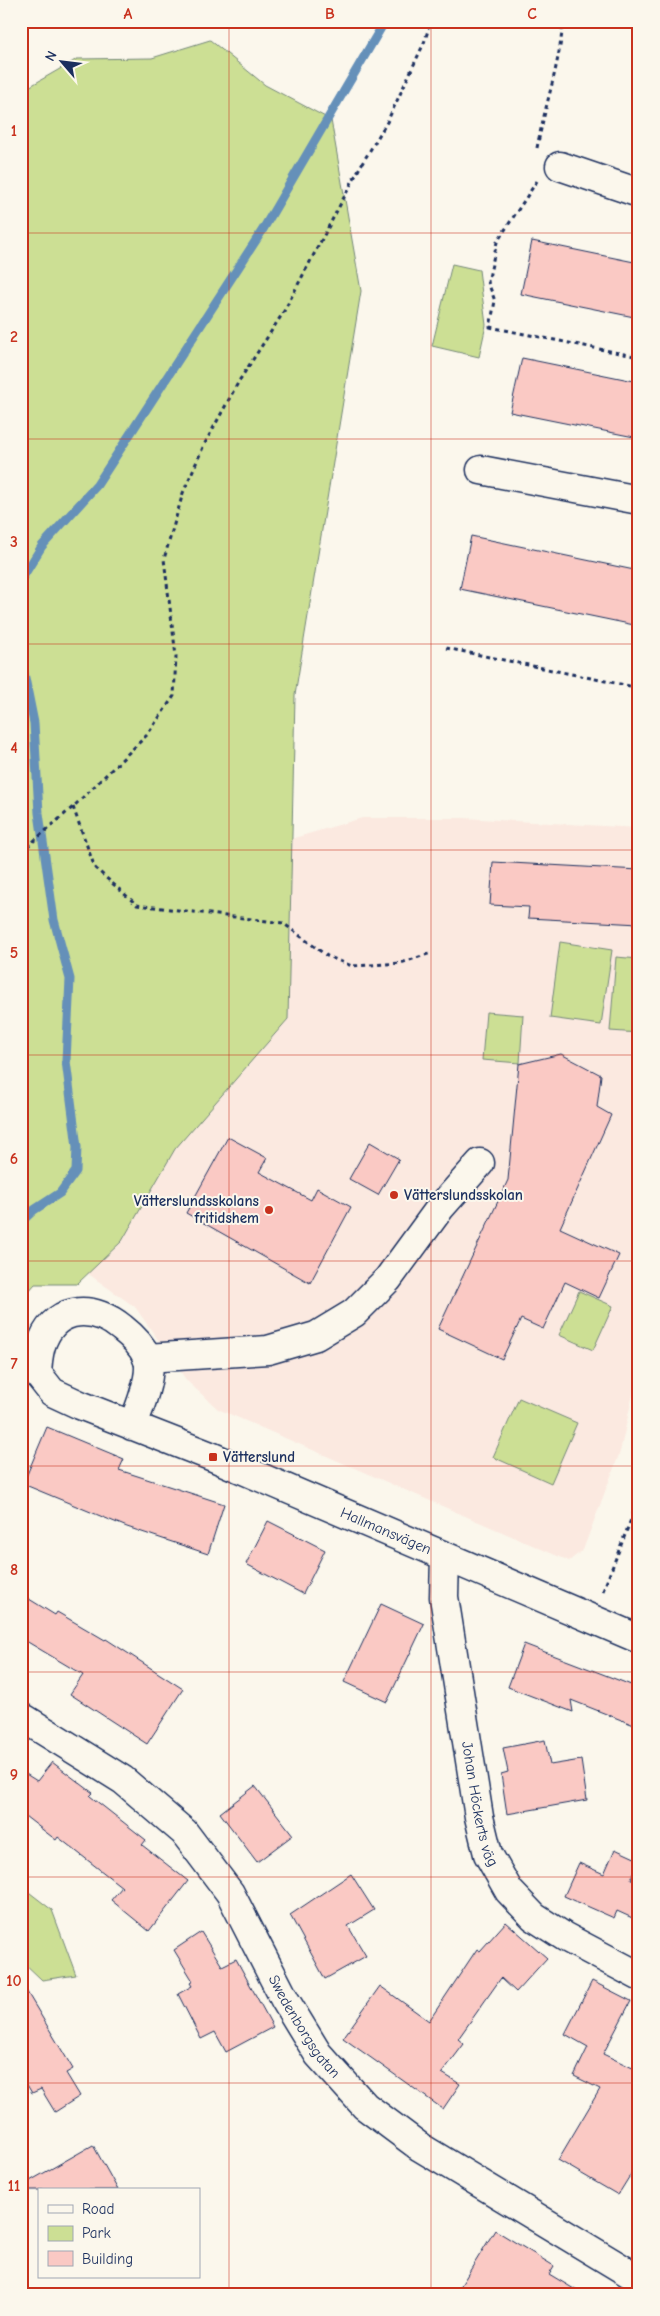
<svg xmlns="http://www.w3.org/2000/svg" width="660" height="2316" viewBox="0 0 660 2316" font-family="'Comic Neue',sans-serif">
<rect width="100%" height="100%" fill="#fbf7ec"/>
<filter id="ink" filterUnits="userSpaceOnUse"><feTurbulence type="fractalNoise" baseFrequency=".02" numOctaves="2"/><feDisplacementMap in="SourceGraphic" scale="10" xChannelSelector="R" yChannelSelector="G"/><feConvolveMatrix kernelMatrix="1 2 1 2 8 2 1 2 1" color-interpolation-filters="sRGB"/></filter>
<g filter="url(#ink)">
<path fill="#fbe9e0" d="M 362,818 L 463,818 L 639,828 L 639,1367 L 620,1452 L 583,1550 L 569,1561 L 218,1409 L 187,1381 L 135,1307 L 87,1273 L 122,1241 L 175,1149 L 288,1019 L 291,839 Z"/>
<g fill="#ccdf94" stroke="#748779">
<path d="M 210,40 L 265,85 L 331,120 L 361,291 L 295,695 L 288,1019 L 175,1149 L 122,1241 L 77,1284 L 35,1284 L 21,1300 L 21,99 L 27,88 L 77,59 L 152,58 Z"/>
<path d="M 452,264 L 479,270 L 486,325 L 479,357 L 432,346 Z"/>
<path d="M 560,942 L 612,950 L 601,1025 L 550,1018 Z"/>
<path d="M 616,957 L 639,959 L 639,1033 L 610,1031 Z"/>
<path d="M 486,1012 L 523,1015 L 520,1063 L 482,1060 Z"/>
<path d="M 579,1291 L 613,1306 L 593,1350 L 559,1335 Z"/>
<path d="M 519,1398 L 577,1423 L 551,1483 L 493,1457 Z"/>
<path d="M 21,1886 L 52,1910 L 76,1975 L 42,1980 L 21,1960 Z"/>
</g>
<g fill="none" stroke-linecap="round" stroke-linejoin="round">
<g stroke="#6590b9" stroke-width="9">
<path d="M 21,580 L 42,546 L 97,485 L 262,231 L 385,21"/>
<path d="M 21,658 L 34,723 L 39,813 L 54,920 L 70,979 L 66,1061 L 77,1147 L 76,1171 L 60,1193 L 34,1210 L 21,1222"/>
</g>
</g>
<g fill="#fac9c4" stroke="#1b2f5e">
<path d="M 532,241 L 639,263 L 639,318 L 521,294 Z"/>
<path d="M 522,358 L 639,382 L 639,438 L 510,412 Z"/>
<path d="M 471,536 L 639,571 L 639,626 L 460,589 Z"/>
<path d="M 493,862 L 639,870 L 639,924 L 528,918 L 529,907 L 490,905 Z"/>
<path d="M 561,1054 L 601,1075 L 597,1107 L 611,1115 L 560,1228 L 619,1255 L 599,1298 L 565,1282 L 543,1329 L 521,1319 L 502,1359 L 438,1329 L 508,1180 L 519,1064 Z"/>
<path d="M 228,1137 L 267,1158 L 259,1172 L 311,1200 L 317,1188 L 351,1207 L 310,1283 L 186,1213 Z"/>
<path d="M 370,1142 L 399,1159 L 378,1195 L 349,1179 Z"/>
<path d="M 47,1427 L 124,1459 L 119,1470 L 224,1504 L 208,1554 L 127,1527 L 23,1484 Z"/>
<path d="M 268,1521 L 325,1550 L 303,1594 L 246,1564 Z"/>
<path d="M 21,1594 L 55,1615 L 57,1612 L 105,1640 L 106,1639 L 183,1689 L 147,1744 L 70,1694 L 83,1675 L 21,1638 Z"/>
<path d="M 381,1604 L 424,1624 L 387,1702 L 344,1682 Z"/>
<path d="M 524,1644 L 639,1688 L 639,1727 L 571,1700 L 573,1712 L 508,1687 Z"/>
<path d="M 545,1740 L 550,1765 L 581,1760 L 587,1800 L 507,1814 L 501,1774 L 508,1772 L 503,1748 Z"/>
<path d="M 52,1762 L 93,1793 L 90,1796 L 146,1840 L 142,1845 L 188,1881 L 149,1931 L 111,1900 L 122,1887 L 58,1837 L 56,1840 L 21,1813 L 21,1771 L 37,1781 Z"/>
<path d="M 255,1786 L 293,1835 L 257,1862 L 220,1813 Z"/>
<path d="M 615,1849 L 639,1860 L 631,1879 L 639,1882 L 639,1921 L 617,1911 L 614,1918 L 564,1896 L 579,1863 L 604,1874 Z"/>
<path d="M 351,1874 L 374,1910 L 348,1926 L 366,1956 L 325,1979 L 290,1915 Z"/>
<path d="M 506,1922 L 547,1958 L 516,1992 L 501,1978 L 458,2039 L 464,2044 L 442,2073 L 460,2084 L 443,2109 L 343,2038 L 380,1986 L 429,2021 L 477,1949 L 480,1951 Z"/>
<path d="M 201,1932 L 222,1966 L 236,1959 L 273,2027 L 226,2052 L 215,2032 L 201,2039 L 178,1994 L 192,1986 L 190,1983 L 193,1981 L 174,1950 Z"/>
<path d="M 592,1981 L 631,2001 L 603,2054 L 639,2071 L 639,2161 L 618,2195 L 558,2160 L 600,2089 L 574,2076 L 588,2047 L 565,2034 Z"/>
<path d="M 21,1982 L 73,2069 L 66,2073 L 80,2096 L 55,2112 L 41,2089 L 32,2093 L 21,2075 Z"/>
<path d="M 93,2145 L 118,2190 L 21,2190 L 21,2186 Z"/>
<path d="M 495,2230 L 554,2266 L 549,2274 L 584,2295 L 455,2295 Z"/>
</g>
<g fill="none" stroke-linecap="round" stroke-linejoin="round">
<g stroke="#1b2f5e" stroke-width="31">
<g id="minor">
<path d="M 560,166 L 639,193"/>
<path d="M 481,470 L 639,500"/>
<path d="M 147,1358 L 268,1350 L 316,1336 L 354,1313 L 388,1279 L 440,1208 L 480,1163"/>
<path id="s1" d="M 132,1426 C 139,1410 154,1373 147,1357 C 142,1346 131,1335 122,1328 C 96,1306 58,1304 43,1340 C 38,1351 38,1362 37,1373 L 52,1392 L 80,1405 L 213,1457 L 639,1639"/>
<path id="s2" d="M 445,1557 L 444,1597 L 479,1817 L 488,1854 L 509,1891 L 534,1917 L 565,1937 L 639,1976"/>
<path id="s3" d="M 25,1719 L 123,1780 L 184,1832 L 230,1893 L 285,2000 L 318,2054 L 365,2106 L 420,2147 L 639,2279"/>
</g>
</g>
<g stroke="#1b2f5e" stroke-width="3" stroke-dasharray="4 4" stroke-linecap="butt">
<path d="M 537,148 C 545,105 560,64 563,21"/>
<path d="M 537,181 L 497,242 L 488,282 L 495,301 L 490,327 L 639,357"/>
<path d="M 446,648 L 639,688"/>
<path d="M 73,807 L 95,868 L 137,905 L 283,923 L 327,956 L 352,966 L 401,963 L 431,953"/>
<path d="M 21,852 L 73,807 L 147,735 L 174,696 L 176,656 L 164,559 L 183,493 L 204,445 L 239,381 L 283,313 L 360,167 L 387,122 L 424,43 L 431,21"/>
<path d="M 603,1591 L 639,1499"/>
</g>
<use href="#minor" stroke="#fbf7ec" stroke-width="28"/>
</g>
</g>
<path fill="none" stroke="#c8321e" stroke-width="1" stroke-opacity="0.55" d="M 229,21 L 229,2295M 431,21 L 431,2295M 21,233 L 639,233M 21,439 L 639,439M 21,644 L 639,644M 21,850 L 639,850M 21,1055 L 639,1055M 21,1261 L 639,1261M 21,1466 L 639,1466M 21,1672 L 639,1672M 21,1877 L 639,1877M 21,2083 L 639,2083"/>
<g fill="#c8321e" stroke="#fbf7ec" stroke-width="2">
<circle cx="394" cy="1195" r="5"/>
<circle cx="269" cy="1210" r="5"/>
<rect x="208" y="1452" width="10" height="10" rx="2.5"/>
</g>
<g text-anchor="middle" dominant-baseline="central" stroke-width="4" stroke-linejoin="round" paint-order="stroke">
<g font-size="15" font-weight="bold" fill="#1b2f5e" stroke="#fbf7ec" text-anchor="start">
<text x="404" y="1195">Vätterslundsskolan</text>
<text x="259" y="1201" text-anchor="end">Vätterslundsskolans<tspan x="259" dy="17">fritidshem</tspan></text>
<text x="223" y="1457">Vätterslund</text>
</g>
<g font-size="15" fill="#1b2f5e" stroke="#fbf7ec">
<text stroke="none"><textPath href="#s1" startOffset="625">Hallmansvägen</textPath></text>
<text stroke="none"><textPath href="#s2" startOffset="250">Johan Höckerts väg</textPath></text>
<text stroke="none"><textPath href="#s3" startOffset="425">Swedenborgsgatan</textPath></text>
</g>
</g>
<rect width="660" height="2316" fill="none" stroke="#fbf7ec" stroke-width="55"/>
<rect x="38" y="2188" width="162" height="90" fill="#fbf7ec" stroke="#a1a7b3"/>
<rect x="48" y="2205" width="25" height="8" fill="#fbf7ec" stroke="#a1a7b3"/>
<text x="82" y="2214" font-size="15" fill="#1b2f5e">Road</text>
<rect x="48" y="2226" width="25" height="15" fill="#ccdf94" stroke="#a1a7b3"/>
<text x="82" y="2238" font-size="15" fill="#1b2f5e">Park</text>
<rect x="48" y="2251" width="25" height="15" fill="#fac9c4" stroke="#a1a7b3"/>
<text x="82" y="2264" font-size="15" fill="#1b2f5e">Building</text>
<g transform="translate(62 62) rotate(298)" stroke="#fbf7ec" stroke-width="4" paint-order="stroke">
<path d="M0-4L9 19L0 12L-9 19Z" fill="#1b2f5e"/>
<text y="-8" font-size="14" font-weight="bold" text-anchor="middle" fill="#1b2f5e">N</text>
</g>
<rect x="28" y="28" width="604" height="2260" fill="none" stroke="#c8321e" stroke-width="2"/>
<g font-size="16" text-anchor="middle" font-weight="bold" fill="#c8321e">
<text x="128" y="19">A</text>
<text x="330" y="19">B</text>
<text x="532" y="19">C</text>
<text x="14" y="136">1</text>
<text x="14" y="342">2</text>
<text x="14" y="547">3</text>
<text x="14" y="753">4</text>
<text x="14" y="958">5</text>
<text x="14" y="1164">6</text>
<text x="14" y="1369">7</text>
<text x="14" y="1575">8</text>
<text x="14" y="1780">9</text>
<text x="14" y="1986">10</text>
<text x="14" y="2191">11</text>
</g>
</svg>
